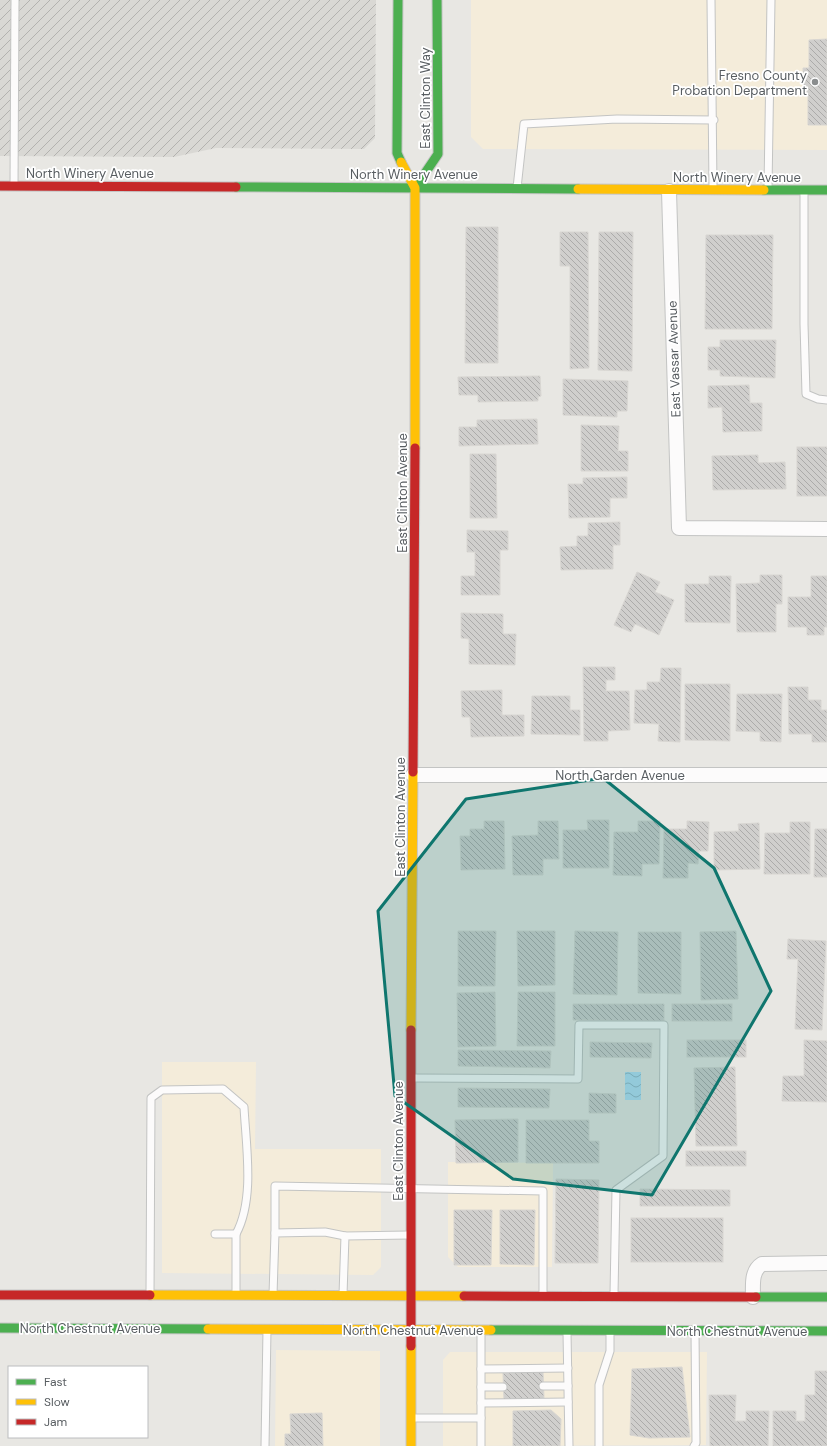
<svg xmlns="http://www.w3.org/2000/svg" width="827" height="1446" viewBox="0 0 827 1446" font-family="'DM Sans',sans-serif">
<defs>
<pattern id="industrial-furrows" width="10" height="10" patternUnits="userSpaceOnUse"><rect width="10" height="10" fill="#d9d8d4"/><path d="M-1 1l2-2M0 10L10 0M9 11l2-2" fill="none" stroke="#b3b2af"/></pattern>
<pattern id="water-waves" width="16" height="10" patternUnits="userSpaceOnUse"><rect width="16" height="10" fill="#b4dff5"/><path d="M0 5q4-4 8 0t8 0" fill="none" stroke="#95b8ca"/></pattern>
<pattern id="building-back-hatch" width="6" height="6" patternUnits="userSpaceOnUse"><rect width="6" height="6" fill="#d0cfcd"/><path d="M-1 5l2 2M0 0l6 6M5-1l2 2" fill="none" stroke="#acabaa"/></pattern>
</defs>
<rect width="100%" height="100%" fill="#e8e7e3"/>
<g fill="#f4ecda">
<path d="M 471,0 L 827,0 L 827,150 L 483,149 L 471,137 Z"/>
<path d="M 162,1062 L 256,1062 L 255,1149 L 381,1149 L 381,1267 L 373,1275 L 162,1273 Z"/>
<path d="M 448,1162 L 553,1163 L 552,1267 L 458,1267 L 448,1257 Z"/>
<path d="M 276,1350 L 380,1351 L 380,1446 L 275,1446 Z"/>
<path d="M 450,1352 L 707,1352 L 706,1445 L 443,1446 L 443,1360 Z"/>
</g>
<path fill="url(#industrial-furrows)" d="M 0,0 L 376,0 L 375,138 L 364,149 L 216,148 L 174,157 L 0,156 Z"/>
<rect fill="url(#water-waves)" x="625" y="1072" width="16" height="28"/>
<g fill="url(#building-back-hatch)" stroke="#d8d6d2">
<path d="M 827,39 L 827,125 L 808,125 L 808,96 L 804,96 L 803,68 L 809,68 L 809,40 Z"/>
<path d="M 466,227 L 498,227 L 498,363 L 465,363 Z"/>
<path d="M 560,232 L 588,232 L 589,368 L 570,369 L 570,266 L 560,266 Z"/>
<path d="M 599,232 L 633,232 L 632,371 L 598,370 Z"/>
<path d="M 706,235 L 773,235 L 772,329 L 705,329 Z"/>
<path d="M 720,340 L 776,340 L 775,378 L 720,376 L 720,370 L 708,370 L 708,347 L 720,347 Z"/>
<path d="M 540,376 L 541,396 L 538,397 L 538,401 L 478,402 L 478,395 L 459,395 L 458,377 Z"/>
<path d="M 563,379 L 628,381 L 627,411 L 617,411 L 617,417 L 563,415 Z"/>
<path d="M 749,385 L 750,403 L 762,403 L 762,431 L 723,432 L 722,407 L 708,408 L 708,386 Z"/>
<path d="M 537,419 L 538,444 L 459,446 L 459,427 L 477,427 L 477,420 Z"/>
<path d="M 581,425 L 619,426 L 618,451 L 628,451 L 628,471 L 581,471 Z"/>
<rect x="797" y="447" width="30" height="49"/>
<path d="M 470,454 L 496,454 L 497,518 L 470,518 Z"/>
<path d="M 758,455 L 758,463 L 785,462 L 786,489 L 713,490 L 712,456 Z"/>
<path d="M 627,477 L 627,498 L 610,498 L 610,517 L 569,518 L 568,484 L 583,484 L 583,478 Z"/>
<path d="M 620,522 L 620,545 L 613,545 L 613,569 L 561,570 L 560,547 L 577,546 L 577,536 L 588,536 L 588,523 Z"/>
<path d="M 467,530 L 508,531 L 508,550 L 500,550 L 500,595 L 461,595 L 461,576 L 475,576 L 475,552 L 467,552 Z"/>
<path d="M 637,572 L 660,582 L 655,592 L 674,600 L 659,635 L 635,624 L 631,632 L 614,625 Z"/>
<path d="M 760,575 L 782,575 L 782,604 L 776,604 L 776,632 L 737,632 L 736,584 L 760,583 Z"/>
<path d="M 709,576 L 731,576 L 730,623 L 685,622 L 685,584 L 709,584 Z"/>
<path d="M 811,576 L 827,576 L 827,627 L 824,627 L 824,635 L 807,635 L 807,627 L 788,627 L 788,597 L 811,597 Z"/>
<path d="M 461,613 L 503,614 L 503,634 L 516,634 L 515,665 L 469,664 L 469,639 L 461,638 Z"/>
<path d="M 583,667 L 615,667 L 615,680 L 606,680 L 606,691 L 629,691 L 630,730 L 608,731 L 608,741 L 584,741 Z"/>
<path d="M 661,668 L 681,668 L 680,742 L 658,741 L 659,724 L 634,723 L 635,690 L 647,690 L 647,682 L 660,682 Z"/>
<path d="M 685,684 L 730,684 L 730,741 L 685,740 Z"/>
<path d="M 788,687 L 808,687 L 808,700 L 821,700 L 821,710 L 827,710 L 827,742 L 812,742 L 812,734 L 789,734 Z"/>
<path d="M 502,690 L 502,715 L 524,715 L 524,736 L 471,737 L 470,717 L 462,717 L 461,691 Z"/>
<path d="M 737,694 L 782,694 L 781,742 L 760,741 L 760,732 L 736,731 Z"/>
<path d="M 532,696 L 570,696 L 570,710 L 580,710 L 580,735 L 531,734 Z"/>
<path d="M 587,820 L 609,820 L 609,868 L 563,868 L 563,830 L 588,830 Z"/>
<path d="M 484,821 L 504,821 L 505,869 L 461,870 L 460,836 L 470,836 L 470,829 L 484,829 Z"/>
<path d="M 538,821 L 558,821 L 559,859 L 543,859 L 543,875 L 513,875 L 512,836 L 538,835 Z"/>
<path d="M 638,821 L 660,821 L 659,864 L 642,864 L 642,876 L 613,875 L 614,832 L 638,832 Z"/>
<path d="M 687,821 L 709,822 L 708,851 L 699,851 L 698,864 L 688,863 L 688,878 L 663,878 L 664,829 L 687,829 Z"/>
<path d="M 790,822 L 810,822 L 810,874 L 764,874 L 765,833 L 790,833 Z"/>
<path d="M 759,823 L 760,869 L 714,870 L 714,832 L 739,831 L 738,824 Z"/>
<path d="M 815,829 L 827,829 L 827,877 L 814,877 Z"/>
<path d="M 458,931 L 496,931 L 495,986 L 458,986 Z"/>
<path d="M 517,931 L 555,931 L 555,985 L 518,986 Z"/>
<path d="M 575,931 L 618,932 L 617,995 L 573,994 Z"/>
<path d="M 736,931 L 738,999 L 701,1000 L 700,932 Z"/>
<path d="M 638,932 L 681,932 L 681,994 L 638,993 Z"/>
<path d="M 788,939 L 826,941 L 822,1030 L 795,1029 L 798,959 L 787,959 Z"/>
<path d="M 495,992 L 496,1046 L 458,1047 L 457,993 Z"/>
<path d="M 518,992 L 555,992 L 555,1046 L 517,1046 Z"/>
<path d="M 573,1004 L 664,1004 L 664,1021 L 573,1020 Z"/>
<rect x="672" y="1004" width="60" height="17"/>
<rect x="687" y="1040" width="59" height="17"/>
<path d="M 804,1040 L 827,1041 L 827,1102 L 782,1101 L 783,1076 L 804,1076 Z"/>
<path d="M 590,1042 L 652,1043 L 651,1058 L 590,1057 Z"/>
<path d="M 458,1050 L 551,1051 L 550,1068 L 458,1066 Z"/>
<path d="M 735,1067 L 737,1146 L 696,1146 L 694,1068 Z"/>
<path d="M 458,1088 L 550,1089 L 549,1108 L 458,1107 Z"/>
<path d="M 589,1093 L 616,1094 L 616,1113 L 589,1113 Z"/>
<path d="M 518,1119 L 518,1162 L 456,1163 L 455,1120 Z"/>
<path d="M 526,1120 L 589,1120 L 589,1141 L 599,1141 L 599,1163 L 526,1163 Z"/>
<rect x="686" y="1151" width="60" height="15"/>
<path d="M 556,1179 L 599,1180 L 598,1263 L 555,1263 Z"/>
<path d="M 640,1189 L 730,1190 L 730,1206 L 640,1206 Z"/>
<path d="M 454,1210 L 492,1210 L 491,1265 L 454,1265 Z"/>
<path d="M 500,1210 L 535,1210 L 534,1265 L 500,1264 Z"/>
<rect x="631" y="1218" width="92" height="44"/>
<path d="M 682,1367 L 690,1437 L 649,1438 L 630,1435 L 632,1369 Z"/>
<path d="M 815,1371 L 827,1371 L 827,1446 L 773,1446 L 773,1411 L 796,1411 L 796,1421 L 805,1421 L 805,1395 L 815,1395 Z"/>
<path d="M 543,1372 L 544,1399 L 504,1400 L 503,1373 Z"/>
<path d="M 709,1395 L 736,1395 L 735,1421 L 746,1421 L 746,1411 L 769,1411 L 768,1446 L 710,1446 Z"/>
<path d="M 551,1410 L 561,1419 L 560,1446 L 513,1446 L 513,1411 Z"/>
<path d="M 322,1413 L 323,1446 L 285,1446 L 285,1434 L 291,1434 L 290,1414 Z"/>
</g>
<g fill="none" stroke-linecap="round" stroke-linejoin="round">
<g stroke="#c3c4c3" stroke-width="9">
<g id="lane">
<path d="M 711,0 L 713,187"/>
<path d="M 14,186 L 15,0"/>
<path d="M 517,188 L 524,124 L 617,119 L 714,120"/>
<path d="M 768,188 L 771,0"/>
<path d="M 804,190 L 804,324 L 806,394 L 818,399 L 827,400"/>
<path d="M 413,1078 L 578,1079 L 579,1025 L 664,1025 L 663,1156 L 616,1190 L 614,1294"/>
<path d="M 275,1233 L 275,1186 L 543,1191 L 543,1294"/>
<path d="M 215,1234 L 236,1234 L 236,1295"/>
<path d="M 150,1294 L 151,1098 L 162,1090 L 223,1089 L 244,1107 C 246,1146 255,1199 236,1234"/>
<path d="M 273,1295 L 275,1233 L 325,1232 L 345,1236"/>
<path d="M 343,1295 L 345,1236 L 409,1235"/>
<path d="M 481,1330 L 481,1446"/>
<path d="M 567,1332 L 569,1446"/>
<path d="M 481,1369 L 568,1368"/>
<path d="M 543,1386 L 568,1386"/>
<path d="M 481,1387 L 503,1387"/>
<path d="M 481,1403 L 568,1402"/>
<path d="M 412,1418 L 481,1418"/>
<path d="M 265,1446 L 267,1330"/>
<path d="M 599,1446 L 599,1385 L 610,1351 L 610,1332"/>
<path d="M 694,1446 L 696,1443 L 695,1331"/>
</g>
</g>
<g stroke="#c3c4c3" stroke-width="16">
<g id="street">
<path d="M 669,191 L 679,528 L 827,529"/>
<path d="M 413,775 L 827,775"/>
<path d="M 753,1297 C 753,1285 751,1271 762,1264 L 827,1263"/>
</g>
</g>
<g stroke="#c5c5c5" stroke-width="11">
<g id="fast">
<path d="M 398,0 L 397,153 L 401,162"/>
<path d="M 236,187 L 578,189"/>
<path d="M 415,188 L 438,154 L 437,0"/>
<path d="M 764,190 L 827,190"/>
<path d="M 756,1297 L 827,1297"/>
<path d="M 0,1328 L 208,1329"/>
<path d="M 491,1330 L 827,1331"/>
</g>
</g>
<g stroke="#c5c5c5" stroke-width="11">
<g id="slow">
<path d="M 401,162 L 415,188 L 415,448"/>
<path d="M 578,189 L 764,190"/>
<path d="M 411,1030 L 413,772"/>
<path d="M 150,1295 L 464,1296"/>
<path d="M 208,1329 L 491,1330"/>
<path d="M 411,1346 L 411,1446"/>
</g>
</g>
<g stroke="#c5c5c5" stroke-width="11">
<g id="jam">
<path d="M 0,186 L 236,187"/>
<path d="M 413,772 L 415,448"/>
<path d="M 0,1295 L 150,1295"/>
<path d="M 464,1296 L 756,1297"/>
<path d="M 411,1346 L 411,1030"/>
</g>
</g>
<use href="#lane" stroke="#fcfbfb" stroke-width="7"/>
<use href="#street" stroke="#fcfbfb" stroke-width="14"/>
<use href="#fast" stroke="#4caf50" stroke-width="9"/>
<use href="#slow" stroke="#ffc107" stroke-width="9"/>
<use href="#jam" stroke="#c62828" stroke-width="9"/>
</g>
<path fill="#0f766e" fill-opacity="0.2" stroke="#0f766e" stroke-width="3" stroke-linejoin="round" d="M 603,778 L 714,868 L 771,991 L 652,1195 L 513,1179 L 395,1096 L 378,911 L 466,799 Z"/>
<circle fill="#8a8d8e" stroke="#fff" stroke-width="1.5" cx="815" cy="82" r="4"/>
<g text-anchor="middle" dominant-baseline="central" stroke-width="3.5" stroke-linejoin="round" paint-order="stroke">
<g font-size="13" fill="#585d61" stroke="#fff" text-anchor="end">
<text x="807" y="75">Fresno County<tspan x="807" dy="15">Probation Department</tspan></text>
</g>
<g font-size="13" fill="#585d61" stroke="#fff">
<text transform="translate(425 98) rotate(-90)">East Clinton Way</text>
<text x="90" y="173">North Winery Avenue</text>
<text x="414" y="174">North Winery Avenue</text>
<text x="737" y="177">North Winery Avenue</text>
<text transform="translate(674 359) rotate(-92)">East Vassar Avenue</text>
<text transform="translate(402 493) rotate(-90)">East Clinton Avenue</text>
<text x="620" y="775">North Garden Avenue</text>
<text transform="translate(400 817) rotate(-90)">East Clinton Avenue</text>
<text transform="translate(398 1141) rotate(-90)">East Clinton Avenue</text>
<text x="90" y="1328">North Chestnut Avenue</text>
<text x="413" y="1330">North Chestnut Avenue</text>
<text x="737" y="1331">North Chestnut Avenue</text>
</g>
</g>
<rect x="8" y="1366" width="140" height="72" fill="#ffffff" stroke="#bcbec0"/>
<rect x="16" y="1379" width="20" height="6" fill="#4caf50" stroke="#bcbec0"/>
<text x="44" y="1386" font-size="12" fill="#585d61">Fast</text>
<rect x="16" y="1399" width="20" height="6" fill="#ffc107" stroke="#bcbec0"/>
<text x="44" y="1406" font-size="12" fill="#585d61">Slow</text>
<rect x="16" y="1419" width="20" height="6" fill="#c62828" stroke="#bcbec0"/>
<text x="44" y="1426" font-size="12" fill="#585d61">Jam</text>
</svg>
